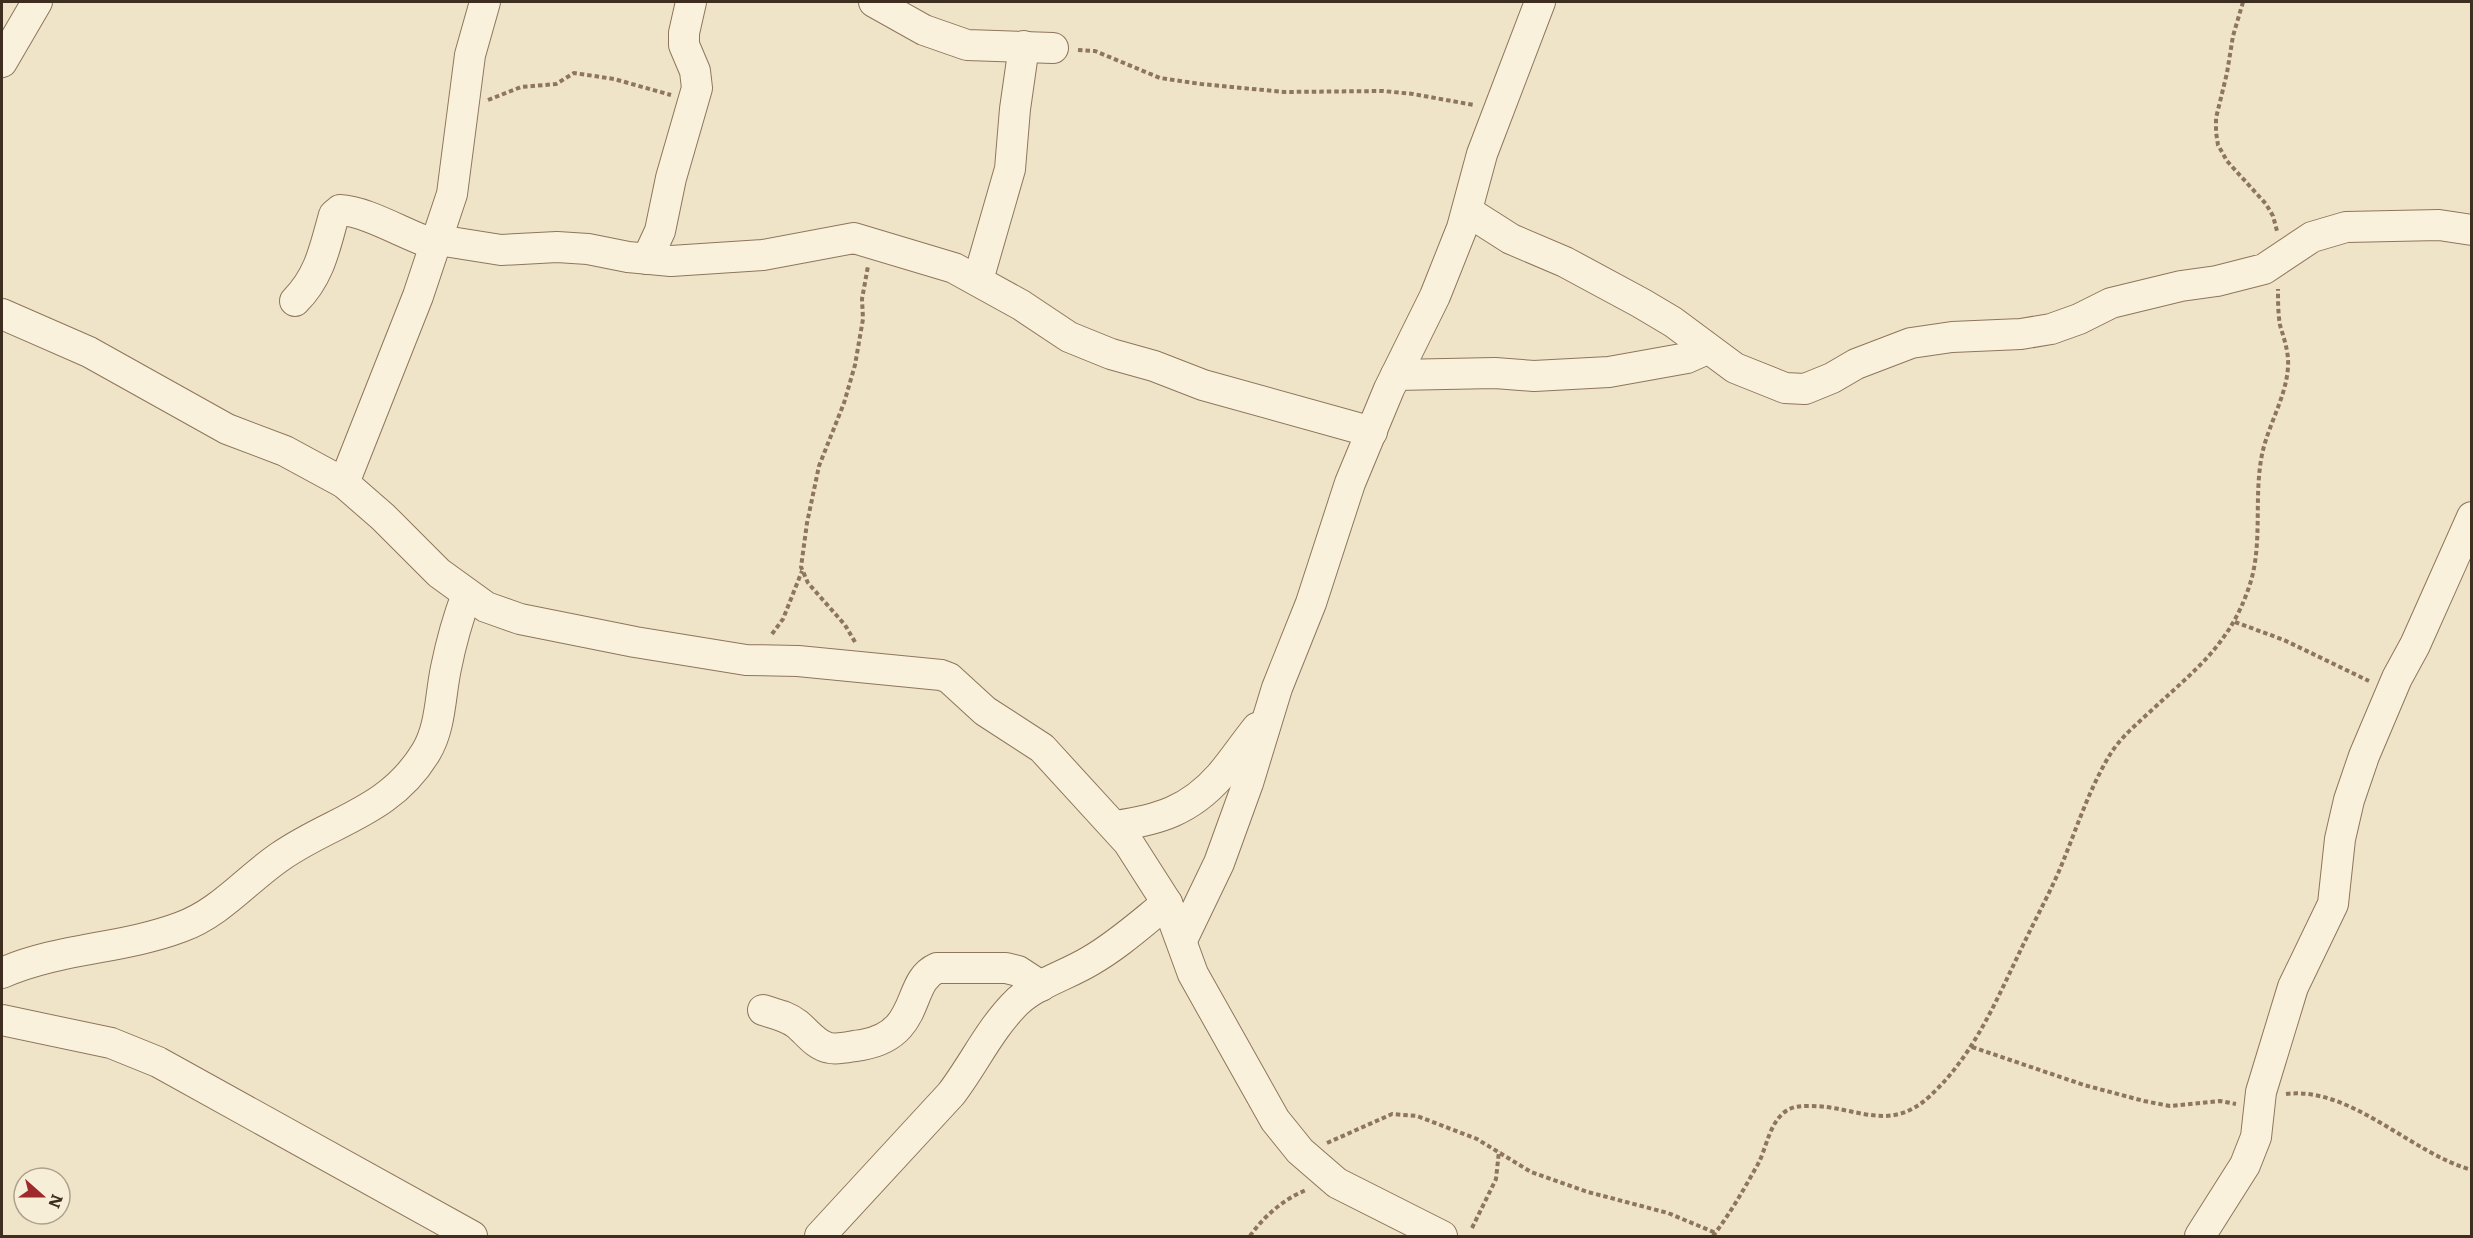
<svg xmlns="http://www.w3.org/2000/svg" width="2473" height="1238" viewBox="0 0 2473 1238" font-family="Literata,serif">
<rect width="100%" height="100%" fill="#f0e4c8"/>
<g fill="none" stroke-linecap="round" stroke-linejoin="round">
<g stroke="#8d765c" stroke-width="32">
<g id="minor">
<path d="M 874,2 L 924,30 L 967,45 L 1053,48"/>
<path d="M 2,62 L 37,2"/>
<path d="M 1467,211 L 1511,239 L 1565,262 L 1641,303 L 1673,322 L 1735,368 L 1785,388 L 1805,389 L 1832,378 L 1856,364 L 1911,343 L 1952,337 L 2021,334 L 2051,329 L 2079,319 L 2111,303 L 2181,286 L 2217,281 L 2264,269 L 2312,237 L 2346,227 L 2439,225 L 2472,230"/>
<path d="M 438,240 L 501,250 L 557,247 L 588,249 L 628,257 L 671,261 L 763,255 L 854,238 L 954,268 L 1021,305 L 1069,337 L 1111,354 L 1154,366 L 1203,385 L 1372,432"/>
<path d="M 647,259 L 660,231 L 671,178 L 697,88 L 695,71 L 684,45 L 684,33 L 691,2"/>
<path d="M 978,280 L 1010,169 L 1015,109 L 1024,46"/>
<path d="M 295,301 C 320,276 325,247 334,215 L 340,210 C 367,211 407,236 436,245"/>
<path d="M 2,314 L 89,352 L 227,429 L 285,451 L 344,483 L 383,517 L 439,573 L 486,607 L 520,619 L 635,642 L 746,660 L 798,661 L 941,675 L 949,678 L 985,711 L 1042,748 L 1128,842 L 1167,903 L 1193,974 L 1275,1120 L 1300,1151 L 1337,1183 L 1442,1236"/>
<path d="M 1396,375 L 1495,373 L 1534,376 L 1609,372 L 1687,358 L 1707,349"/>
<path d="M 344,483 L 418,296 L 452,194 L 470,55 L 485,2"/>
<path d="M 1115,826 C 1159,820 1190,810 1220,776 C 1233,761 1244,744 1257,728"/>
<path d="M 1182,940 L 1219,863 L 1248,783 L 1277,688 L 1311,603 L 1350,483 L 1389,389 L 1435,296 L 1462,228 L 1482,154 L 1540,2"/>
<path d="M 2,973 C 58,948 123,949 181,927 C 220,913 247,879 281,856 C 333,820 390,812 426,752 C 441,727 440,696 446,668 C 451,643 458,618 467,594"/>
<path d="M 763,1010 C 775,1014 787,1016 797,1024 C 807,1032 816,1046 830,1048 C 839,1050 852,1046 862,1045 C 923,1034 905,982 937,968 L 1006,968 L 1018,971 L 1041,986"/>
<path d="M 2,1020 L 111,1043 L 158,1062 L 472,1236"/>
<path d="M 820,1236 L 951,1094 C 974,1064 990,1028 1018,1001 C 1038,983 1067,975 1090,961 C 1118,945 1142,923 1167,903"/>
<path d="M 2200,1236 L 2245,1165 L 2256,1137 L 2261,1092 L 2293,987 L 2333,904 L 2340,839 L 2349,800 L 2364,756 L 2397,678 L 2415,645 L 2472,517"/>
</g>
</g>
<g stroke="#8d765c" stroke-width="4" stroke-dasharray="4.5 3" stroke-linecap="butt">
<path d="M 2243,2 L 2233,36 L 2227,73 L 2216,118 L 2216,132 L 2218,145 L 2227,161 L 2266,204 L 2273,216 L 2277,231"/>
<path d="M 1078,50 L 1095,51 L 1160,78 L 1201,84 L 1284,92 L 1383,91 L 1413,94 L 1474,105"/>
<path d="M 488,100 L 521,87 L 556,84 L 574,73 L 614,79 L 671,95"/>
<path d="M 2235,622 L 2284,640 L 2369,681"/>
<path d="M 772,634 L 783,619 L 802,571"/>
<path d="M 855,642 L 845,625 L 808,583 L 801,567 L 807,523 L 819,466 L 844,403 L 855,365 L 863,319 L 862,299 L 868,266"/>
<path d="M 1972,1047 L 2084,1085 L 2144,1101 L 2170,1106 L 2220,1101 L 2236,1104"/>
<path d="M 2286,1094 C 2351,1086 2412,1154 2472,1170"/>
<path d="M 1327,1143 L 1392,1114 L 1417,1116 L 1477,1139 L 1531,1172 L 1588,1192 L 1668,1213 L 1716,1233"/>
<path d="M 1472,1228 L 1496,1179 L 1499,1151"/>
<path d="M 1250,1236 C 1264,1216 1284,1199 1306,1190"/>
<path d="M 1713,1236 C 1730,1214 1744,1189 1758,1164 C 1767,1147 1769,1123 1786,1111 C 1793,1106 1801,1106 1810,1106 C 1857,1106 1889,1134 1930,1096 C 1976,1053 1998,996 2025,941 C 2038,914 2053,887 2064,859 C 2078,824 2091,785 2111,753 C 2122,736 2138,723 2153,709 C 2195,670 2230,644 2249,587 C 2263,547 2254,502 2261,460 C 2266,428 2286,399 2288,367 C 2289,352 2284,339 2280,325 C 2278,314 2278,301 2278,289"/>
</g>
<use href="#minor" stroke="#faf1dc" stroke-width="30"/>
</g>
<rect width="2473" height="1238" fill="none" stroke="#3d2e20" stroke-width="6"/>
<g transform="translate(42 1196) rotate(111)"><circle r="28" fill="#f7eed8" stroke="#ada18e" stroke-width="1.5"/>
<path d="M0-4.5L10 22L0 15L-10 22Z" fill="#9e2a2b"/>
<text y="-9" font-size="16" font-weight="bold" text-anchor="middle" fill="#3d2e20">N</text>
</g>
</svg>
